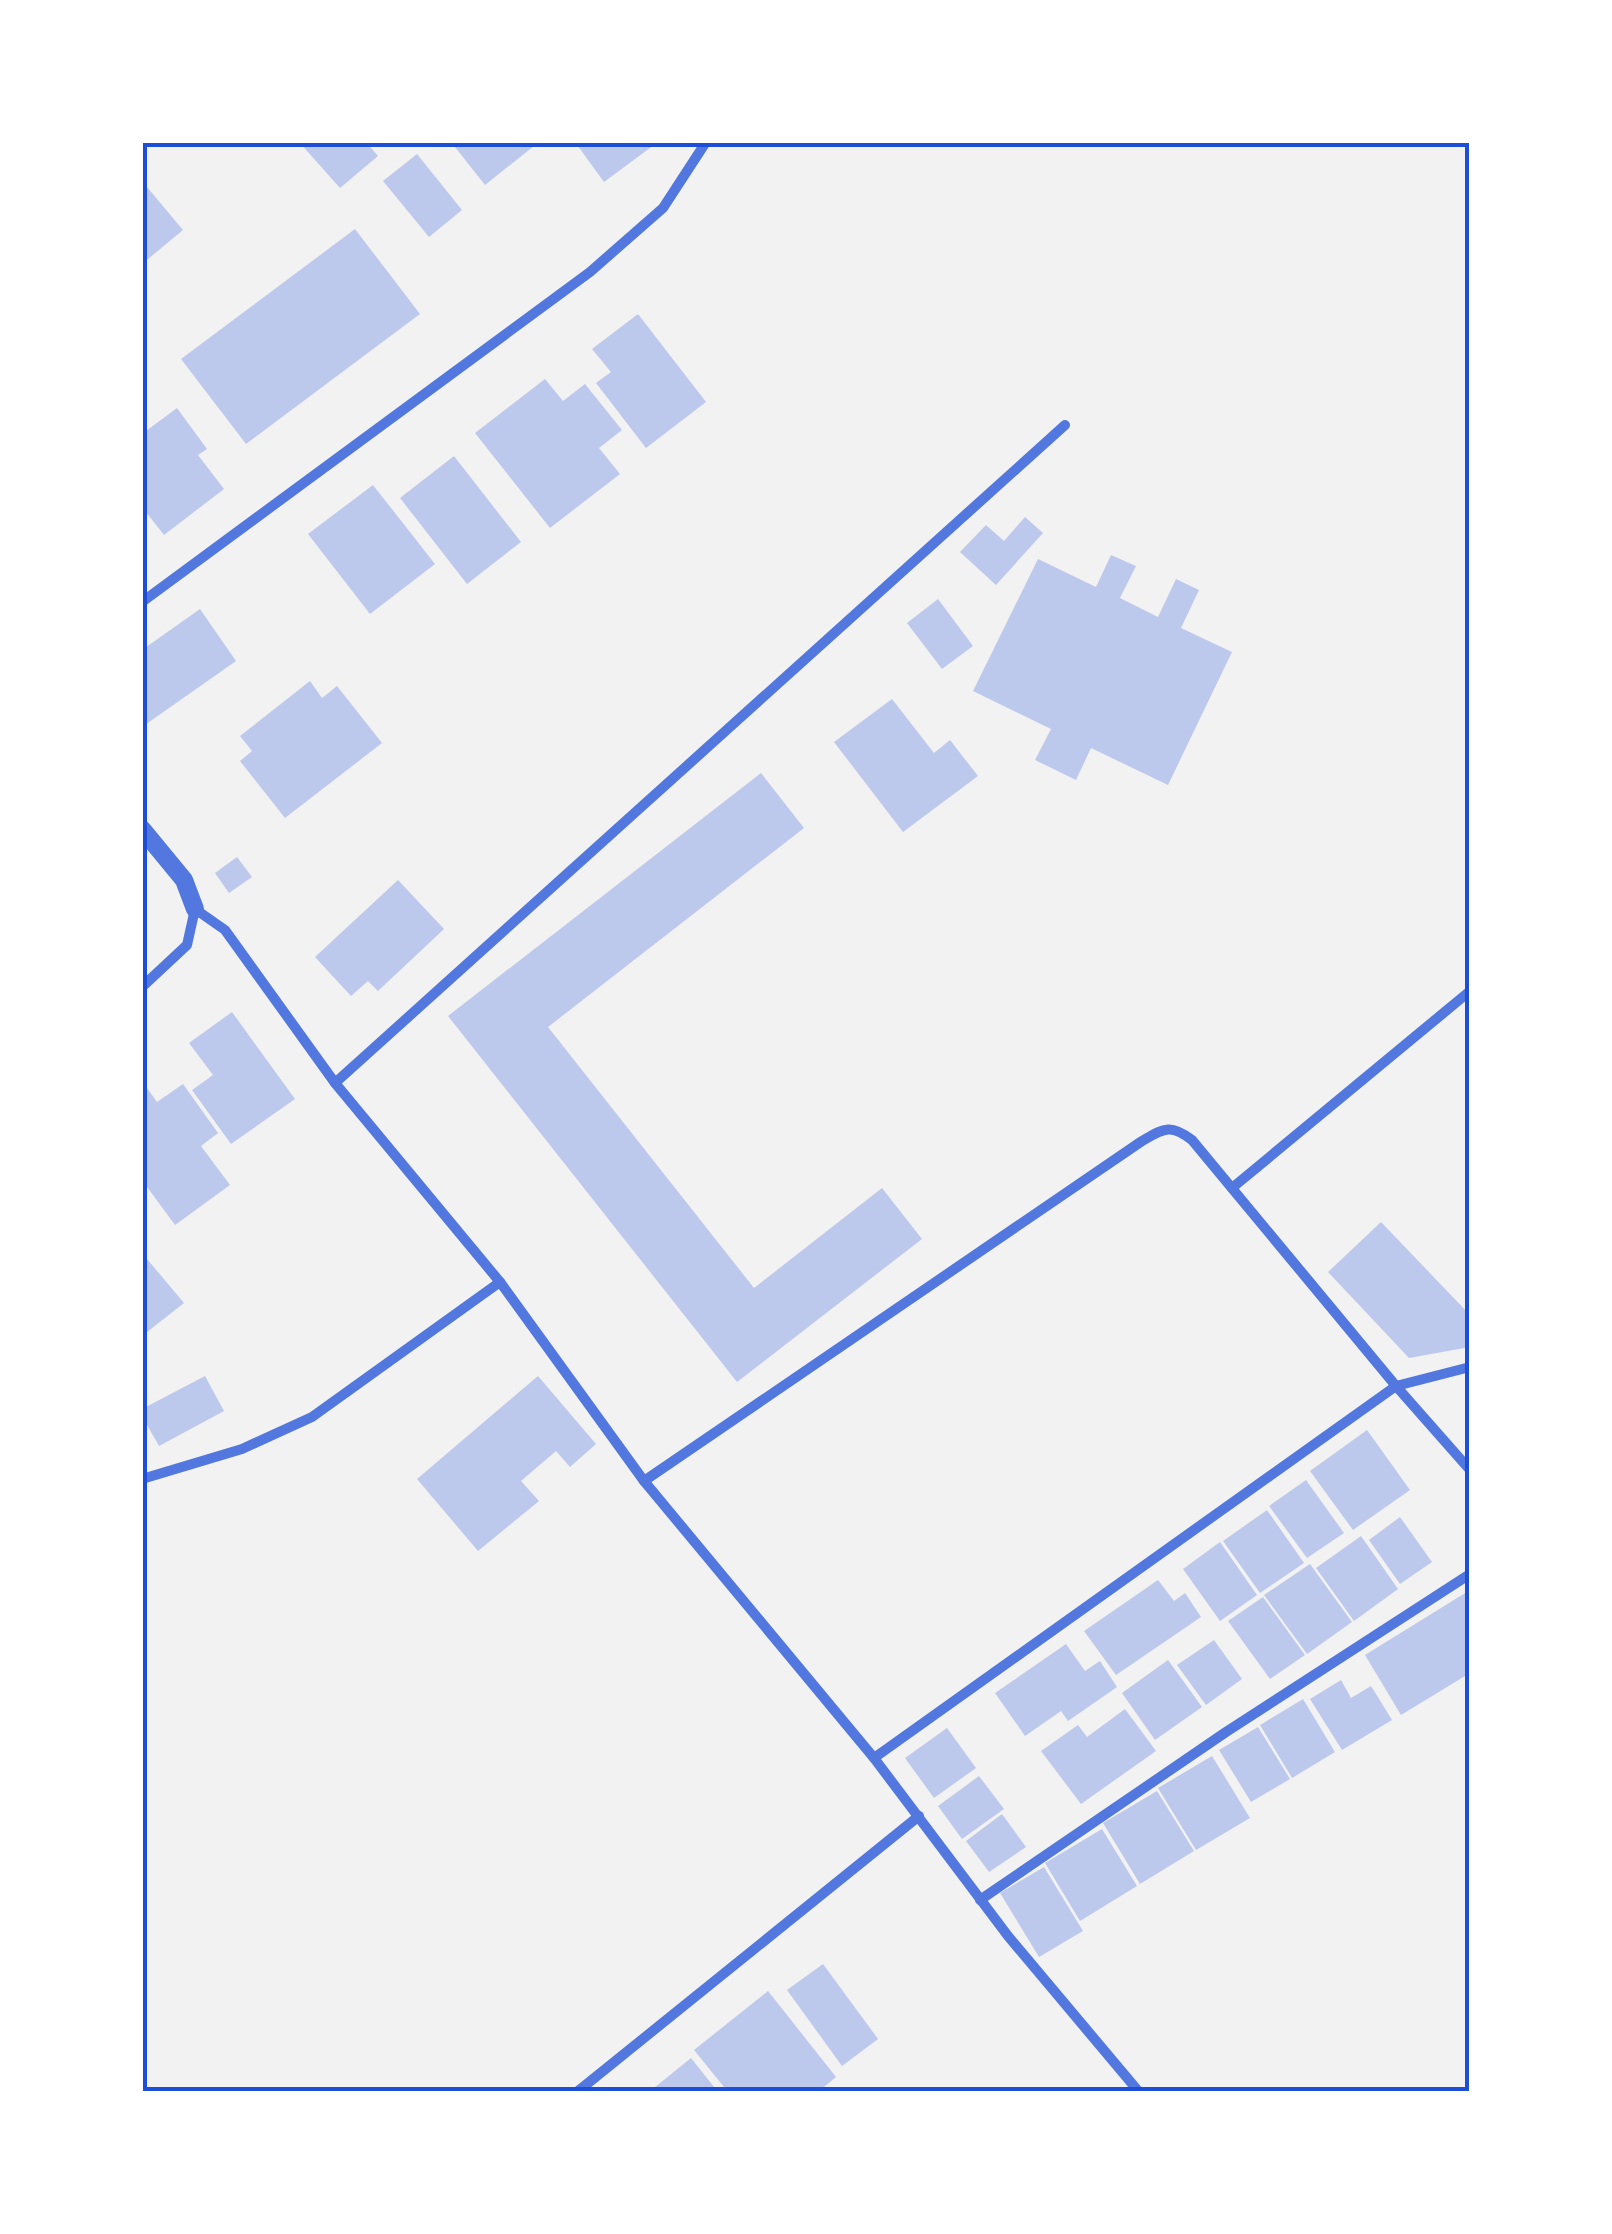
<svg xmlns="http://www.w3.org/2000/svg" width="1612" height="2234" viewBox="0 0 1612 2234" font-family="'PT Sans',sans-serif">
<rect width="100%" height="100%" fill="#f2f2f2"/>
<g fill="#bdc9ec">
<path d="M 299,142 L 366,142 L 378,156 L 340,188 Z"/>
<path d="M 451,142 L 539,142 L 485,185 Z"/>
<path d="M 575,142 L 658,142 L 604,182 Z"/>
<path d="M 417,154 L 462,210 L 429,237 L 383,181 Z"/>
<path d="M 142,181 L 183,230 L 142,264 Z"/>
<path d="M 355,229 L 420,314 L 246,444 L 181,359 Z"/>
<path d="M 638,314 L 706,402 L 646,448 L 596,383 L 611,372 L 592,349 Z"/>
<path d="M 545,379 L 563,401 L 585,384 L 622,430 L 599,448 L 620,474 L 550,528 L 475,433 Z"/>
<path d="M 177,408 L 207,449 L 198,455 L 224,489 L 164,535 L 142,507 L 142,434 Z"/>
<path d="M 454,456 L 521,542 L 467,584 L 400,498 Z"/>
<path d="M 373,485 L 435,564 L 370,614 L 308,534 Z"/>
<path d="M 1025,517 L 1043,533 L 996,585 L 960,552 L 986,525 L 1004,541 Z"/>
<path d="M 1111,555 L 1136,566 L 1120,598 L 1158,617 L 1176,579 L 1199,590 L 1181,628 L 1232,652 L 1168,785 L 1091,748 L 1076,780 L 1035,760 L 1051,729 L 973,691 L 1038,559 L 1096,587 Z"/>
<path d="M 938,599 L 973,646 L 942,669 L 907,623 Z"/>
<path d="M 200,609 L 236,661 L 142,727 L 142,650 Z"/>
<path d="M 310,681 L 322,698 L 337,686 L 382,743 L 285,818 L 240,761 L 252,751 L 240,736 Z"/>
<path d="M 892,699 L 934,753 L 950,740 L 978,776 L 903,832 L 834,742 Z"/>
<path d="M 761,773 L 804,828 L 548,1027 L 754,1288 L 882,1188 L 922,1239 L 737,1382 L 448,1016 Z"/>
<path d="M 237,857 L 252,877 L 229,893 L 215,873 Z"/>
<path d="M 398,880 L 444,929 L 378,991 L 368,981 L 351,996 L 315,957 Z"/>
<path d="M 232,1012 L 295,1099 L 231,1144 L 192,1090 L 213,1075 L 189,1043 Z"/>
<path d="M 142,1081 L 157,1102 L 183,1084 L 218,1133 L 201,1146 L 230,1185 L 175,1225 L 142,1180 Z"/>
<path d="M 1381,1222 L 1470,1315 L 1470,1347 L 1409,1358 L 1328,1272 Z"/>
<path d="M 142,1253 L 184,1303 L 142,1336 Z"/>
<path d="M 205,1376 L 224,1411 L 159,1446 L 142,1416 L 142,1409 Z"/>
<path d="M 538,1376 L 596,1444 L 570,1467 L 556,1451 L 521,1481 L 539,1501 L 478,1551 L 417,1479 Z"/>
<path d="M 1367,1430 L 1410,1490 L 1353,1530 L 1310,1471 Z"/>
<path d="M 1306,1480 L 1344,1533 L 1307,1558 L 1269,1506 Z"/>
<path d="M 1267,1510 L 1304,1563 L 1260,1593 L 1223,1541 Z"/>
<path d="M 1400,1517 L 1432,1562 L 1400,1584 L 1369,1540 Z"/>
<path d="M 1361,1536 L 1398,1589 L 1354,1621 L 1316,1568 Z"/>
<path d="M 1220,1542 L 1257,1595 L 1220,1621 L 1183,1569 Z"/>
<path d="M 1310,1564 L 1352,1622 L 1307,1654 L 1264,1595 Z"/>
<path d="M 1158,1580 L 1174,1601 L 1185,1593 L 1201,1617 L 1116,1675 L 1084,1631 Z"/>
<path d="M 1470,1590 L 1470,1673 L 1401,1715 L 1365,1655 Z"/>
<path d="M 1263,1597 L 1305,1655 L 1270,1679 L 1228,1621 Z"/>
<path d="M 1214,1640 L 1242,1679 L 1206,1705 L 1177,1665 Z"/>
<path d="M 1066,1644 L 1085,1671 L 1100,1661 L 1117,1687 L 1068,1721 L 1061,1711 L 1025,1736 L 995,1693 Z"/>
<path d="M 1168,1660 L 1202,1707 L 1155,1740 L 1122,1693 Z"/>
<path d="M 1341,1680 L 1351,1698 L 1371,1686 L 1392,1720 L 1342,1750 L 1310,1699 Z"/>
<path d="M 1303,1699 L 1335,1752 L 1292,1778 L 1260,1725 Z"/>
<path d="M 1125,1709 L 1156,1751 L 1081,1804 L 1041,1751 L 1078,1725 L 1087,1737 Z"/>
<path d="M 1258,1727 L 1290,1779 L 1251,1802 L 1219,1750 Z"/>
<path d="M 947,1728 L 976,1768 L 934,1798 L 905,1758 Z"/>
<path d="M 1212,1756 L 1250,1818 L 1196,1850 L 1158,1788 Z"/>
<path d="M 979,1776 L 1004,1809 L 962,1839 L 938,1806 Z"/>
<path d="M 1157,1791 L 1194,1851 L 1140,1884 L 1103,1823 Z"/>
<path d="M 1002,1814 L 1026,1847 L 989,1872 L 966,1841 Z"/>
<path d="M 1102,1829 L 1137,1886 L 1080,1921 L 1045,1863 Z"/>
<path d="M 1044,1867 L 1083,1931 L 1039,1957 L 1000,1893 Z"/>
<path d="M 823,1964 L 878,2039 L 842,2066 L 787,1990 Z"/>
<path d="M 768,1991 L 836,2077 L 818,2092 L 728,2092 L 694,2050 Z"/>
<path d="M 691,2058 L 718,2092 L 649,2092 Z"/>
</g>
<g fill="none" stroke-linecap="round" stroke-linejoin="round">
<g stroke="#5277de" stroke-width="10">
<path d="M 142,602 L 590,272 L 663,208 L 706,142"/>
<path d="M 142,987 L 187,945 L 195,909 L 225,930 L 335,1083 L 500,1282 L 644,1481 L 874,1758 L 1008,1936 L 1139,2092"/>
<path d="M 335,1083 L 1065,425"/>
<path d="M 1232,1188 L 1470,991"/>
<path d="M 142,1479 L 242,1449 L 312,1417 L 500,1282"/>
<path d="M 644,1481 L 1142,1141 C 1163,1129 1170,1123 1192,1140 L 1396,1386 L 1470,1367"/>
<path d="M 874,1758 L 1396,1386 L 1470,1470"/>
<path d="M 980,1900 L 1226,1732 L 1470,1574"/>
<path d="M 577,2092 L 919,1816"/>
</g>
<path stroke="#5277de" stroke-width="18" d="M 142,829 L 184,880 L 195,909"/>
</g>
<rect width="1612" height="2234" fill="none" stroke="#ffffff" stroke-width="290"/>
<rect x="145" y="145" width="1322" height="1944" fill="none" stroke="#1d4ed8" stroke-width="4"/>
</svg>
